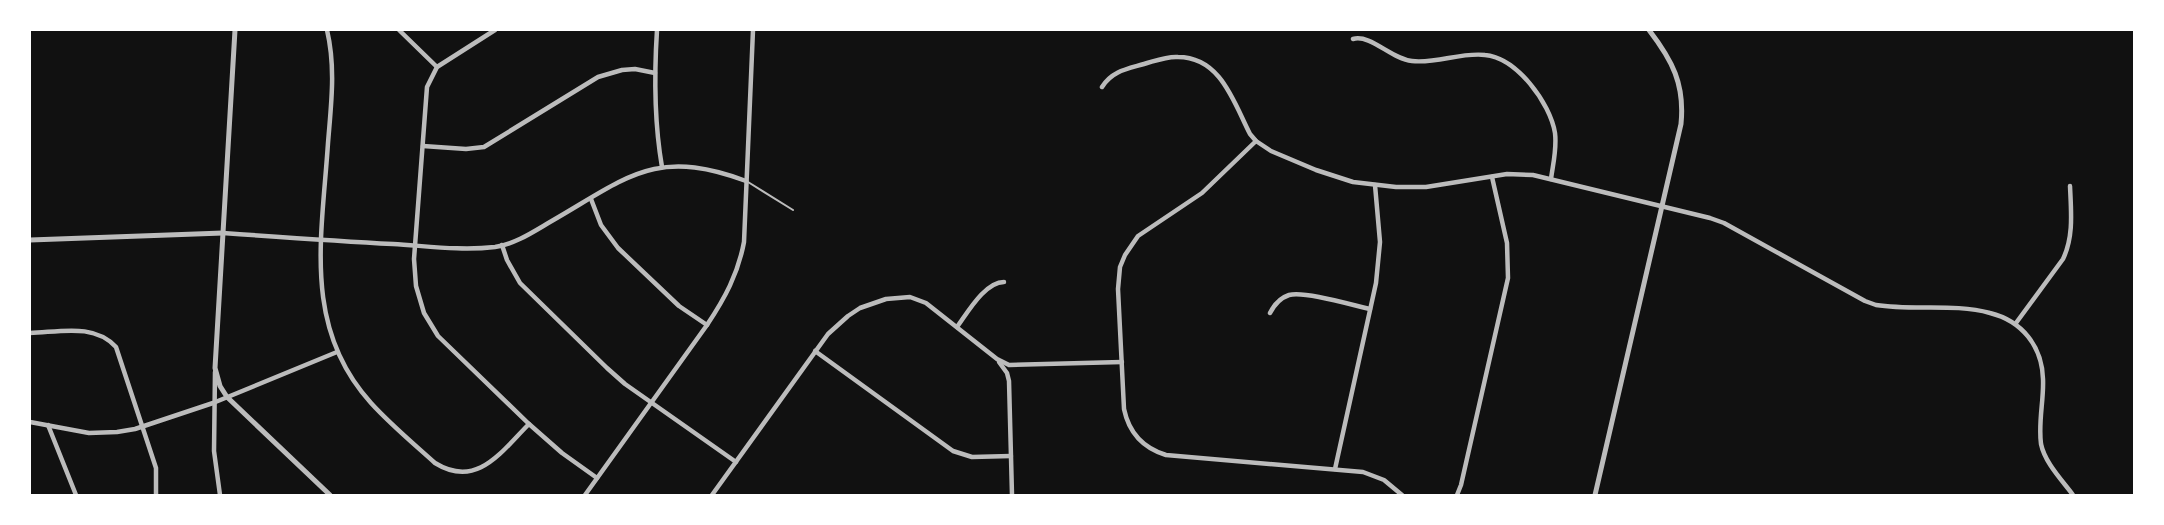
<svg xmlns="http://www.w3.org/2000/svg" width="2164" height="525" viewBox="0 0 2164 525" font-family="'PT Sans',sans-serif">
<rect width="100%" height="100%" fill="#111"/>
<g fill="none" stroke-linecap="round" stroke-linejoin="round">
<path stroke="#bcbcbc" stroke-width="2" d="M 748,182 L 793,210"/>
<g stroke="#bcbcbc" stroke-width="4.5">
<path d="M 327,30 C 336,68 331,105 328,143 C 322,236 302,327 371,403 C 391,425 414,444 435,463 C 477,489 501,452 529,424"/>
<path d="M 399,30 L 437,67"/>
<path d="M 495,30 L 437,67 L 427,87 L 414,259 L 416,286 L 424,313 L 438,336 L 529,424 L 562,453 L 597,478"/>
<path d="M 657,30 C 654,77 654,121 662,167"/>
<path d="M 1353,39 C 1371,34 1391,59 1412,61 C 1436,64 1461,52 1485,55 C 1517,58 1550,103 1555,133 C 1557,149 1553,164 1551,179"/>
<path d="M 1102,87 C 1112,71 1127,69 1144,64 C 1155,61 1167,56 1178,57 C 1221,57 1234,103 1250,134 L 1256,141 L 1271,151 L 1316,170 L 1353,182 L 1396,187 L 1426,187 L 1507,174 L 1533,175 L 1710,218 L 1724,223 L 1865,301 L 1876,305 C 1914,311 1954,303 1990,313 C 2022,321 2042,346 2043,379 C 2044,400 2038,422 2041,444 C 2045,463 2062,480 2073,495"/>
<path d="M 1256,141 L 1202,193 L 1138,236 L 1125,255 L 1120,267 L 1118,289 L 1124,409 C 1129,433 1143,448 1166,455 L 1363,472 L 1384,480 L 1402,495"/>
<path d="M 423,146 L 466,149 L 484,147 L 598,77 L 622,70 L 635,69 L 655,73"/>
<path d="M 591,199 L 601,225 L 618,248 L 679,306 L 707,325"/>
<path d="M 223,233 C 280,237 337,241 393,244 C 427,246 461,251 495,247 C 515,244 533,232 550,222 C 627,178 654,147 746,181"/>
<path d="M 502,245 L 507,260 L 520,283 L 607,368 L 625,384 L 736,462"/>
<path d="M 1270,313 C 1274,305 1280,298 1289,295 C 1305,291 1352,305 1370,309"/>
<path d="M 2016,323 L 2063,259 C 2074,236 2071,211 2070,186"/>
<path d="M 957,327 C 968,312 985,282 1004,282"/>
<path d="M 30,333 C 60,332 94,323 116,347 L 156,468 L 156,495"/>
<path d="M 815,351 L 953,451 L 972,457 L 1011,456"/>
<path d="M 999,362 L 1007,373 L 1009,381 L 1012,495"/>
<path d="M 215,372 L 214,451 L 220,495"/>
<path d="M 30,422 L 89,433 L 117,432 L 135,429 L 213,403 L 337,352"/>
<path d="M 48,425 L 76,495"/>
<path d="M 1335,469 L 1376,283 L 1380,242 L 1375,185"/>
<path d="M 585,495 L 707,325 C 725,298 738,274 744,242 L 753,30"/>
<path d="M 712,495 L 828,334 L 848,316 L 860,308 L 886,299 L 910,297 L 926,303 L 997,359 L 1009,365 L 1122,362"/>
<path d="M 1457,495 L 1461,485 L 1508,278 L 1507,243 L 1492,177"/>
</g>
<g stroke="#bcbcbc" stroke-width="5">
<path d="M 235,30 L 215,368 L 220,386 L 227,397 L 330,495"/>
<path d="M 30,240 L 223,233"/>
<path d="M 1595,495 L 1681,124 C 1685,84 1672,60 1649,30"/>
</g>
</g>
<rect width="2164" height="525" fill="none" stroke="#ffffff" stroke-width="62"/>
</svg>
